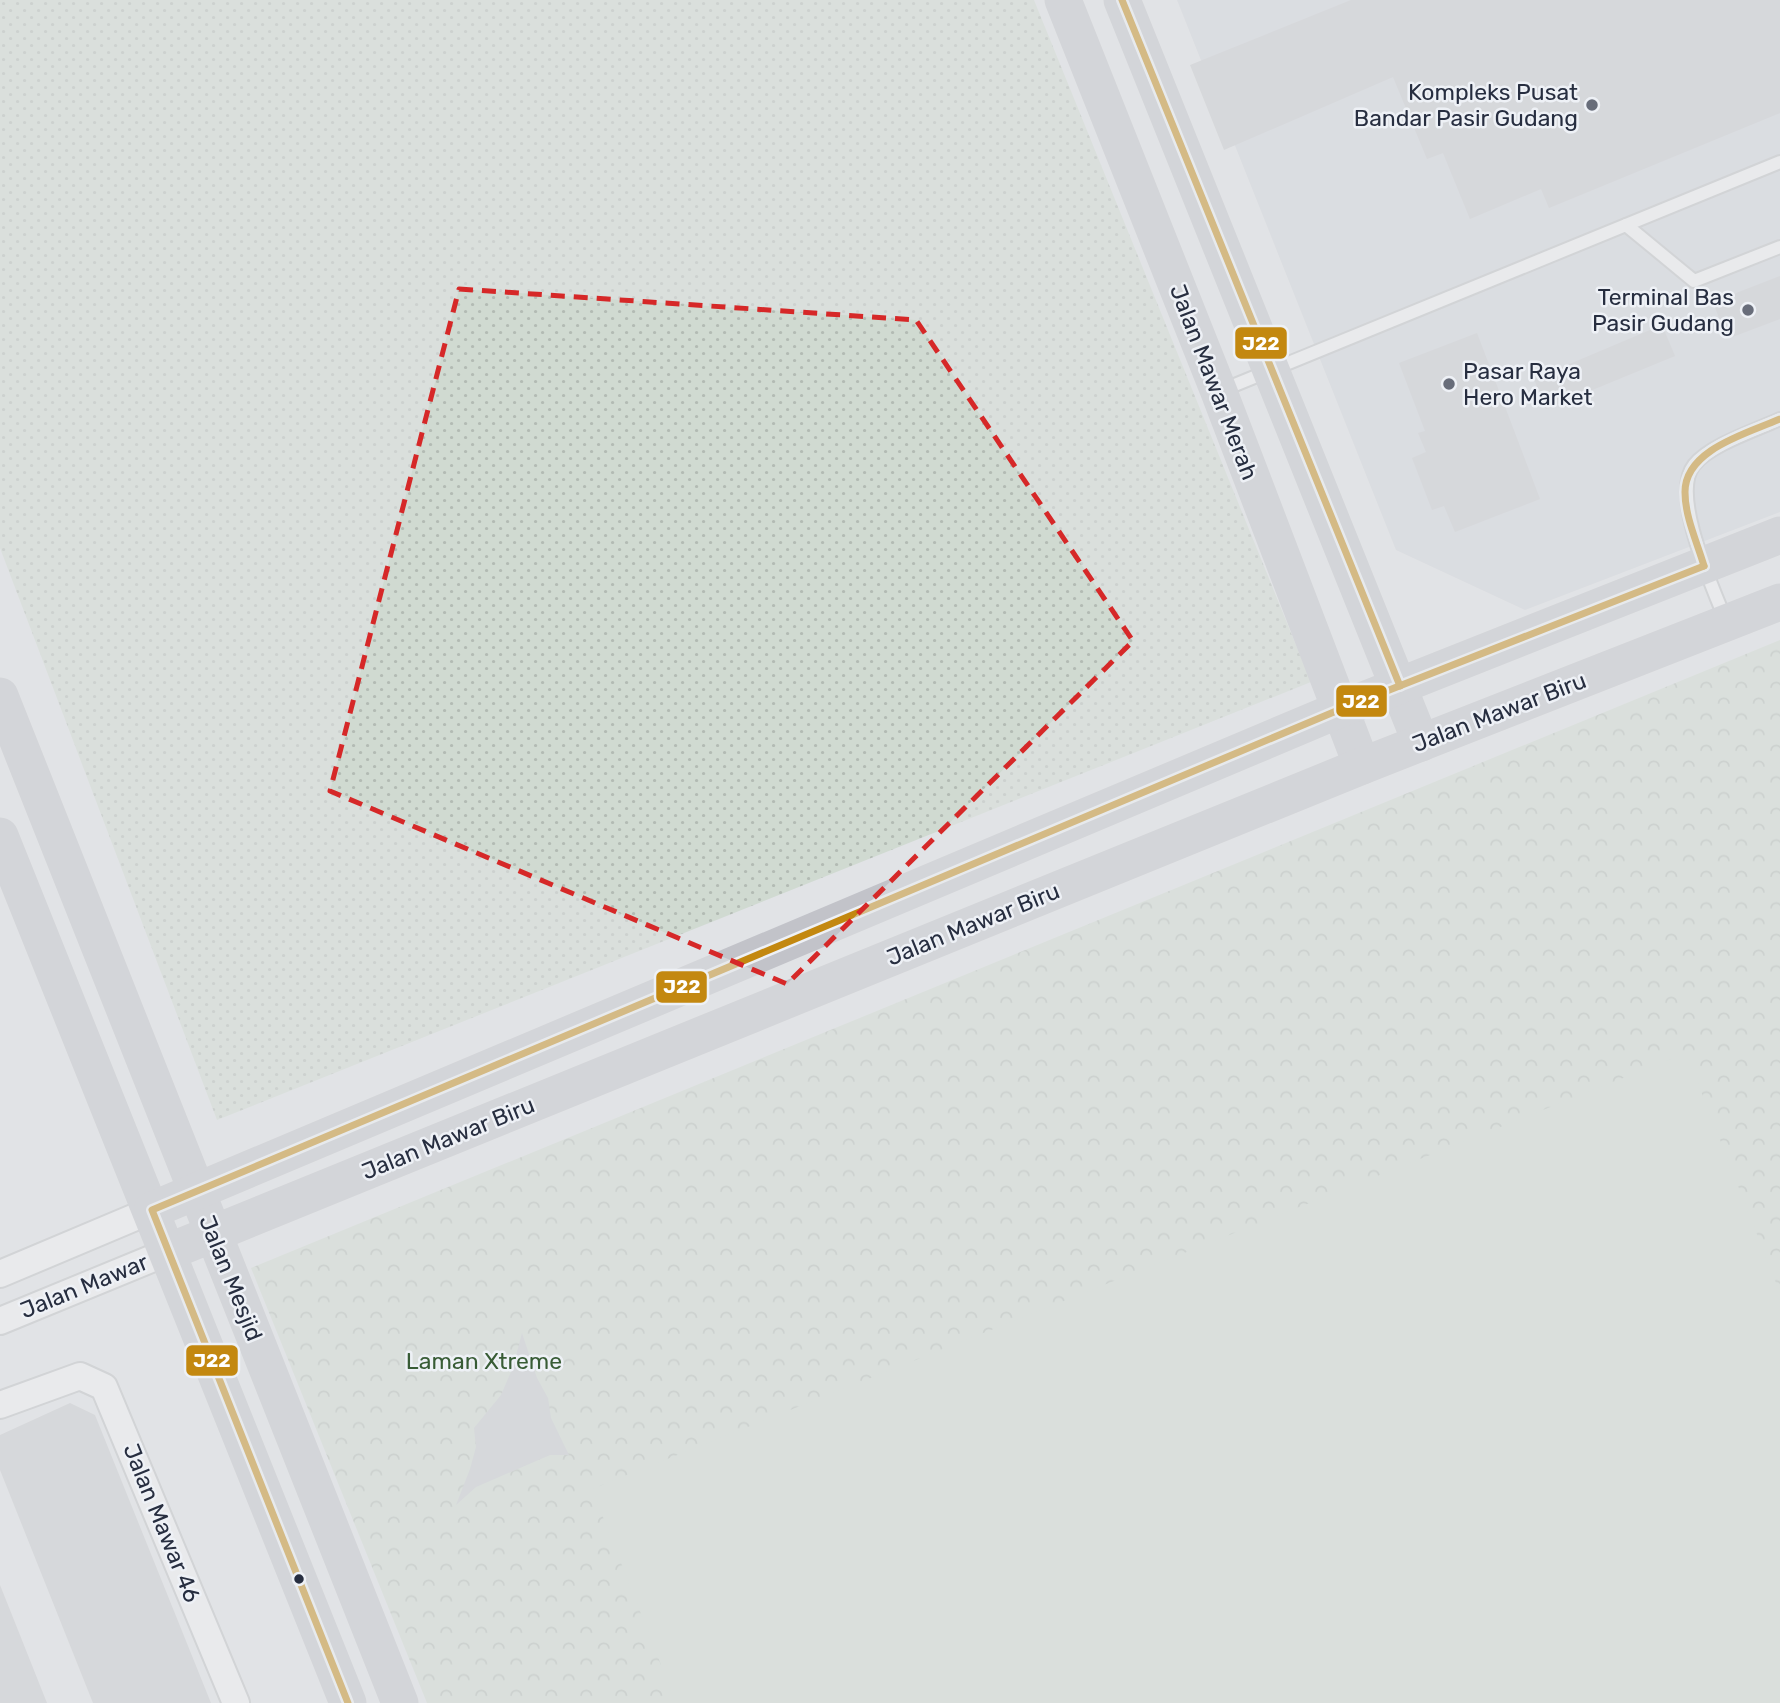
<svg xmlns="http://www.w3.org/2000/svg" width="1780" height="1703" viewBox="0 0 1780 1703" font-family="Rubik,sans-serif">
<defs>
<pattern id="grass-dots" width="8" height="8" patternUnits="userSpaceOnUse" patternTransform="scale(1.75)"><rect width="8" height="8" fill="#d0dad1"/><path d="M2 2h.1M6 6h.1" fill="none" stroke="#b3bbb4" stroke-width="1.8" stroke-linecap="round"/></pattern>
<pattern id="forest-crowns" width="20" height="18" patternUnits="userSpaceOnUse" patternTransform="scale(1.75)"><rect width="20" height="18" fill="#d0dad1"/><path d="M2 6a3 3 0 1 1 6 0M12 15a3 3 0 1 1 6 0" fill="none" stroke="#b3bbb4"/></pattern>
</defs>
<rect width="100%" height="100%" fill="#e1e3e6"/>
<path fill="#d1d4db" d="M 1177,0 L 1780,0 L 1780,512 L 1525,610 L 1396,550 Z"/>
<path fill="url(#grass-dots)" d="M 0,0 L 1034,0 L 1311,682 L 217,1120 L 0,548 Z"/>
<path fill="url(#forest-crowns)" d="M 1780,640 L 1780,1703 L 427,1703 L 251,1268 Z"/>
<path fill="#d0dad1" d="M 1686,1053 L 1780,1293 L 1780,1703 L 676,1703 L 592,1489 Z"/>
<g fill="#c8cace">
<path d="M 1351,0 L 1780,0 L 1780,113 L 1549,208 L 1541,189 L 1470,219 L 1443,153 L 1427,159 L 1393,77 L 1224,150 L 1190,65 Z"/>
<path d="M 1780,276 L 1780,319 L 1727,339 L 1713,302 Z"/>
<path d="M 1662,325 L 1675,356 L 1546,409 L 1534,379 Z"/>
<path d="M 1477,333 L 1540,499 L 1455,532 L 1444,506 L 1432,510 L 1412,458 L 1426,452 L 1418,433 L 1425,431 L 1399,363 Z"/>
<path d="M 522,1333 L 537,1378 L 548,1398 L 551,1418 L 569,1455 L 550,1455 L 476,1487 L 456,1505 L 470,1469 L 476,1447 L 474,1428 L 501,1395 L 513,1367 Z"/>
<path d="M 70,1403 L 95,1415 L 211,1703 L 93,1703 L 0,1470 L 0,1435 Z"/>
<path d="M 0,1585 L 12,1615 L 47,1703 L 0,1703 Z"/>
</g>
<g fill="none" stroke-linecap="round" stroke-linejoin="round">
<g stroke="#bec0c4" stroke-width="16">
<g id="lane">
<path d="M 1626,225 L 1694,281 L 1780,247"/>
<path d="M 1220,391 L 1780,162"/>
<path d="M 1726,621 C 1713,588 1670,495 1694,465 C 1710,445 1756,430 1780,419"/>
</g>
</g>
<g stroke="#bec0c4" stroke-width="30">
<g id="street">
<path d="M 0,1274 L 152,1210"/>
<path d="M 0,1321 L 168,1252"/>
<path d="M 0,1405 L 80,1376 L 104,1387 L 236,1703"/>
</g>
</g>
<use href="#lane" stroke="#f1f1f3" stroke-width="12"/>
<use href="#street" stroke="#f1f1f3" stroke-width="26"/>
<g stroke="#c2c3c9" stroke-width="37">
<path d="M 1063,0 L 1219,392 L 1362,766"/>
<path d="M 1122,0 L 1421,743"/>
<path d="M 0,696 L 400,1703"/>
<path d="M 0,836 L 348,1703"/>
<path d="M 152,1210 L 1341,709 L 1780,535"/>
<path d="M 168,1252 L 1362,766 L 1780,602"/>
</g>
<g stroke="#eef1f6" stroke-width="12">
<g id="bus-1">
<path d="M 1122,0 L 1400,686"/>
<path d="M 1704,566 C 1697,542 1685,517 1685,492 C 1685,449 1749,433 1780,419"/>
<path d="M 348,1703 L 152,1210 L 1341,709 L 1704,566"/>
</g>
</g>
<use href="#bus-1" stroke="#c38810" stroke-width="7"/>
</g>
<path d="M0 0H1780V1703H0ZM 459,289 L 916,320 L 1133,641 L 787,984 L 330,791 Z" fill="#e1e3e6" fill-opacity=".55" fill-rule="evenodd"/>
<path fill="none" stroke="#d62828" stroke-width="5" stroke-dasharray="14 9" stroke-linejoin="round" d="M 459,289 L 916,320 L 1133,641 L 787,984 L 330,791 Z"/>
<g fill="#686d7a" stroke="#eef1f6" stroke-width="2.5">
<circle cx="1592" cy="105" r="7"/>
<circle cx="1748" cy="310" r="7"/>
<circle cx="1449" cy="384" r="7"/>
</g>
<circle fill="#272e40" stroke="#eef1f6" stroke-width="2.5" cx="299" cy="1579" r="6"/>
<g text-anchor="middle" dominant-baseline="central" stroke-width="5" stroke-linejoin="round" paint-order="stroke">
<g font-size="23" fill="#272e40" stroke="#eef1f6" text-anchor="end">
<text x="1578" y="92">Kompleks Pusat<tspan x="1578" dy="26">Bandar Pasir Gudang</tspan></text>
<text x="1734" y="297">Terminal Bas<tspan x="1734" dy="26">Pasir Gudang</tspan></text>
<text x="1463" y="371" text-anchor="start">Pasar Raya<tspan x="1463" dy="26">Hero Market</tspan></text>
</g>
<g font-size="23" fill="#272e40" stroke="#eef1f6">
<text transform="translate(1214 382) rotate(69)">Jalan Mawar Merah</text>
<text transform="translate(1499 712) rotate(-21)">Jalan Mawar Biru</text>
<text transform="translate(973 924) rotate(-22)">Jalan Mawar Biru</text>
<text transform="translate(448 1138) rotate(-22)">Jalan Mawar Biru</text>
<text transform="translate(231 1278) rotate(68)">Jalan Mesjid</text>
<text transform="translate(84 1286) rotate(-22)">Jalan Mawar</text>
<text transform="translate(162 1523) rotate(68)">Jalan Mawar 46</text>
</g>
<g font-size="23" fill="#385c35" stroke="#eef1f6">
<text x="484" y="1361">Laman Xtreme</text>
</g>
</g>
<g stroke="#eef1f6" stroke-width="2.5">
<rect x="1234" y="326" width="54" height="34" rx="7" fill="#c38810"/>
<rect x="1335" y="684" width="53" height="34" rx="7" fill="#c38810"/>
<rect x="655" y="970" width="53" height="34" rx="7" fill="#c38810"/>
<rect x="185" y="1344" width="54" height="33" rx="7" fill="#c38810"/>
</g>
<g font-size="19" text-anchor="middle" font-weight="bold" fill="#fff">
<text x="1261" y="350">J22</text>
<text x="1361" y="708">J22</text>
<text x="682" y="993">J22</text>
<text x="212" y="1367">J22</text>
</g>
</svg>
